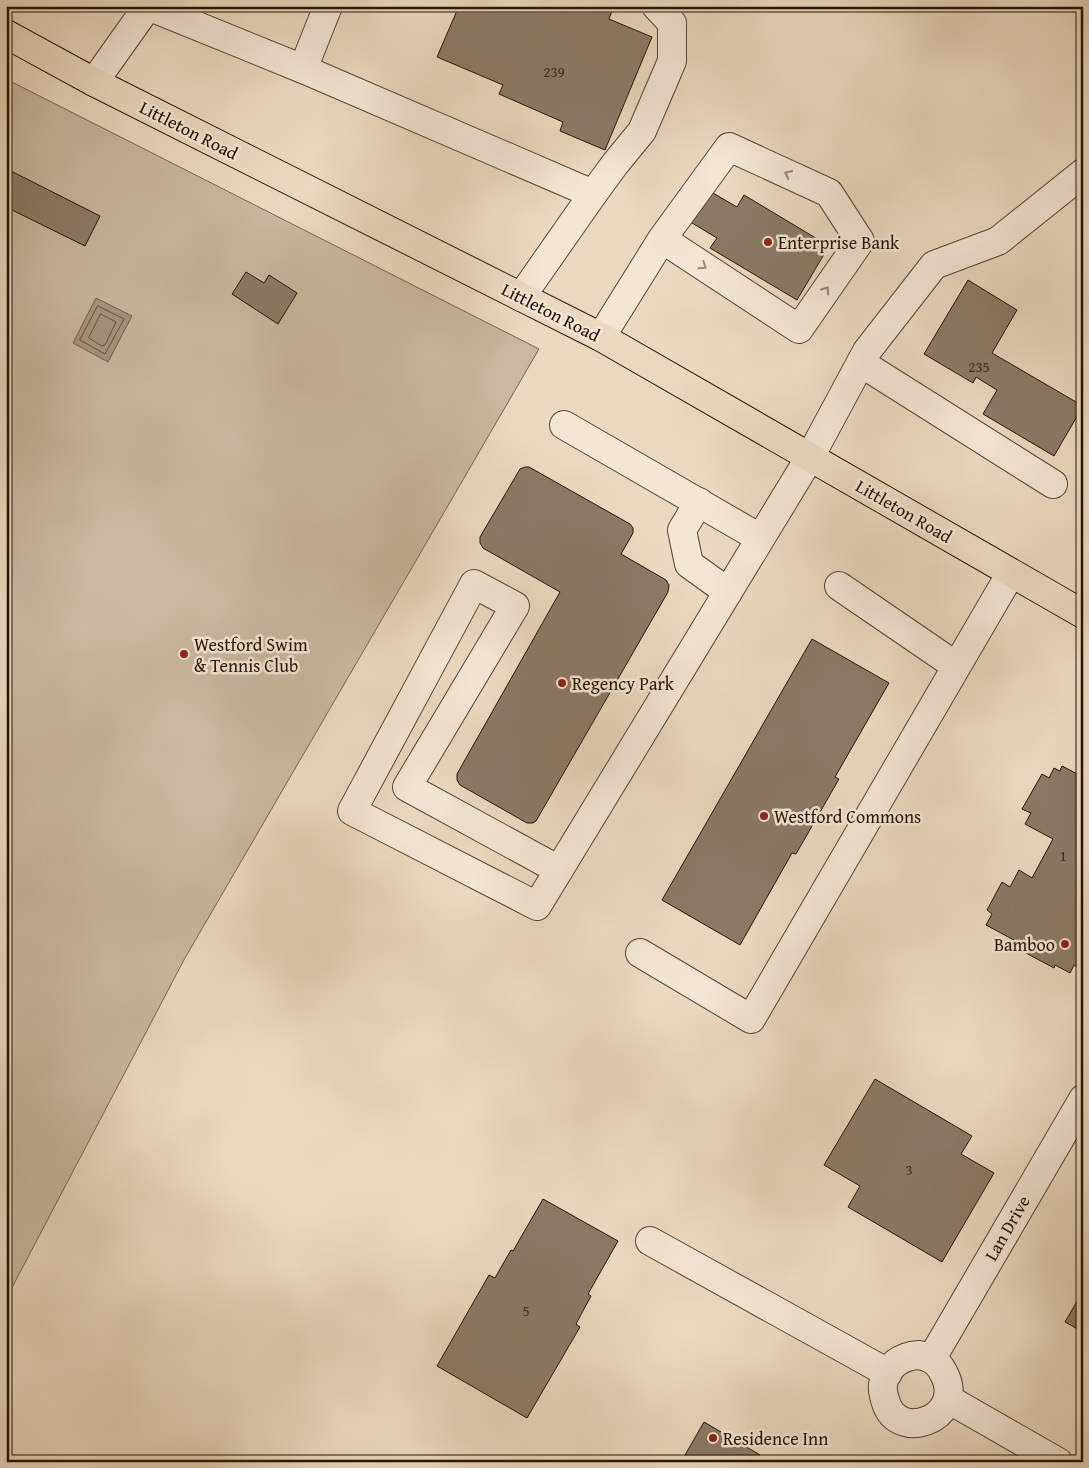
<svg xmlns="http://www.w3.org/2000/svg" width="1089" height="1468" viewBox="0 0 1089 1468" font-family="'Gentium Book Plus',serif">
<rect width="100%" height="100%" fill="#ebd9bf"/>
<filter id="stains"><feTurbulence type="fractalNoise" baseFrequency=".004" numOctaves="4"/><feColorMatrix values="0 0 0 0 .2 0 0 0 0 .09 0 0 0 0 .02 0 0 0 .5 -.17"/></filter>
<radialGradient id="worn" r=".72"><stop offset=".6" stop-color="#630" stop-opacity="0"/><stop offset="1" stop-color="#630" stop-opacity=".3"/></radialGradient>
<path fill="#c9b89f" stroke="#766652" d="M 6,79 L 539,349 L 185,958 L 6,1299 Z"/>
<path fill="#a79680" stroke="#72624f" d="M 96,298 L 132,316 L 108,362 L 73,343 Z"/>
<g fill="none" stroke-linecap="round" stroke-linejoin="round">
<g stroke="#645542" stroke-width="1">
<path d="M 98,306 L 124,319 L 105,354 L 80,340 Z"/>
<path d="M 101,314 L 116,322 L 105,345 L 102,346 L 89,338 Z"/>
</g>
</g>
<g fill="#8b7a66" stroke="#221405">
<path d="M 459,6 L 600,6 L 612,11 L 609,19 L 652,37 L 605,150 L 560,131 L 563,122 L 499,94 L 503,85 L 437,57 Z"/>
<path d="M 13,172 L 100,216 L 85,246 L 6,207 L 6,185 Z"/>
<path d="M 706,189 L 737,207 L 744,195 L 829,246 L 797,300 L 710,248 L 717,238 L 687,220 Z"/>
<path d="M 246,272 L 264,283 L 269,275 L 297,293 L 278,324 L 232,294 Z"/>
<path d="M 968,280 L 1017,310 L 992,353 L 1083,406 L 1054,456 L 983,414 L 997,390 L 976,377 L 973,383 L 924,354 Z"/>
<path d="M 525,467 L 529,467 L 630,524 L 633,528 L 633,533 L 621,554 L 666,580 L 669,585 L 668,592 L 536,821 L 533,823 L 527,823 L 460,785 L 457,780 L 457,774 L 560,592 L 483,548 L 480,543 L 480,537 L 520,469 Z"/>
<path d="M 812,639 L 889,683 L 835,777 L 839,779 L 796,854 L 792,853 L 740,945 L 662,900 Z"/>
<path d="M 1062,766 L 1083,777 L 1083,967 L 1082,970 L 1074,965 L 1070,973 L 1055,965 L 1054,968 L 1024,952 L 1027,947 L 986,925 L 992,914 L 987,910 L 1002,882 L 1010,887 L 1019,870 L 1032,878 L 1053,839 L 1025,824 L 1031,813 L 1022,809 L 1042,774 L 1049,778 L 1054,768 L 1060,771 Z"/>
<path d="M 875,1079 L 972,1136 L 961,1154 L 994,1173 L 942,1262 L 848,1207 L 860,1186 L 824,1165 Z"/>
<path d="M 543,1199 L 618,1241 L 588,1294 L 591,1296 L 576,1324 L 580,1327 L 527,1418 L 437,1366 L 489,1275 L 495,1278 L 511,1250 L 513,1251 Z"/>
<path d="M 1083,1291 L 1083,1332 L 1065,1322 Z"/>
<path d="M 704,1422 L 760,1455 L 755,1462 L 681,1462 Z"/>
</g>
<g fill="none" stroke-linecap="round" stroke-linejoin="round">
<g stroke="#544534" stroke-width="30">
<g id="minor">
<path d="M 303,69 L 593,194 L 521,297"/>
<path d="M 94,82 L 148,6 L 303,69 L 328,6"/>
<path d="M 593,194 L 615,164 L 642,131 L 672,61 L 672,23 L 656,6"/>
<path d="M 601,337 L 662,239 L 729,147 L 829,193 L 860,241 L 799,329 L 662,239"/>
<path d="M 861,363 L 1053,484"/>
<path d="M 564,425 L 760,538"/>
<path d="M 699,502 L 682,530 L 689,564 L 728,592"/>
<path d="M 839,586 L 956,666"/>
<path d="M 559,870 L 407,787 L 515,606 L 474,584 L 352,811 L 537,906 L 810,457 L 867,351 L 934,265 L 998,241 L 1083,173"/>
<path d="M 640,953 L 751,1019 L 1011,573"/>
<path d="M 650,1241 L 888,1373"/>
<path d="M 919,1355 C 934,1358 940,1364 946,1378 C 962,1419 899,1442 886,1403 C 884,1397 882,1390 883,1384 C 887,1366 901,1356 919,1355 Z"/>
<path d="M 932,1358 L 1083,1099"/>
<path d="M 948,1399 L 1058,1462"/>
</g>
</g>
<g stroke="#221405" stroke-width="30">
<path id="major" d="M 6,34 L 94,82 L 601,337 L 1083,614"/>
</g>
<use href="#minor" stroke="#f2e6d5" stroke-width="28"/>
<use href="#major" stroke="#ebd9bf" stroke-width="28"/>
</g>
<defs><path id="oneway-chevron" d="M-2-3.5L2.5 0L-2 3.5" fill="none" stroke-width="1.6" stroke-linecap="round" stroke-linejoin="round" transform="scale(1.25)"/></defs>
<g stroke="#948877">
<use href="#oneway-chevron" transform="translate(788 174) rotate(-155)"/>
<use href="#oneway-chevron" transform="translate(703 266) rotate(33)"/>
<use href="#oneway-chevron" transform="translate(826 290) rotate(-55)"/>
</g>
<g fill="#8f2418" stroke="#f2e6d5" stroke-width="2">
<circle cx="768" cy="242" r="5"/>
<circle cx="184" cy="654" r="5"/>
<circle cx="562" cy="683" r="5"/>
<circle cx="764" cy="816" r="5"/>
<circle cx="1065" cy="944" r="5"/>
<circle cx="713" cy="1438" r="5"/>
</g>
<g text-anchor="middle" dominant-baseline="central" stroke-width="5" stroke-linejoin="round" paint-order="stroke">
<g font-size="15" fill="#3c2e1d">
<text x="554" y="71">239</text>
<text x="979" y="366">235</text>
<text x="1063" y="855">1</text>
<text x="909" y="1169">3</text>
<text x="526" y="1310">5</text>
</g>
<g font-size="18" fill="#221405" stroke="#f2e6d5">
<text transform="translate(189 130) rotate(27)">Littleton Road</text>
<text transform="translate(551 312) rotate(27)">Littleton Road</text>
<text transform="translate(904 511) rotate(30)">Littleton Road</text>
<text transform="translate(1007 1228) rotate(-60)">Lan Drive</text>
</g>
<g font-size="18" fill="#221405" stroke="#f2e6d5" text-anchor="start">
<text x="778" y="242">Enterprise Bank</text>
<text x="194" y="644">Westford Swim<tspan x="194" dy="21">&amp; Tennis Club</tspan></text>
<text x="572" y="683">Regency Park</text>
<text x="774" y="816">Westford Commons</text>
<text x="1055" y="944" text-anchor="end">Bamboo</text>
<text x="723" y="1438">Residence Inn</text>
</g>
</g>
<rect width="1089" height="1468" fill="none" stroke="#ebd9bf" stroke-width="25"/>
<rect x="8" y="8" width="1074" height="1453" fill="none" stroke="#221405" stroke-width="2.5"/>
<rect x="12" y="12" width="1064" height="1443" fill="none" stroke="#221405"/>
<rect width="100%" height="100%" filter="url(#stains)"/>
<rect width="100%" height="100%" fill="url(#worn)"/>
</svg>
